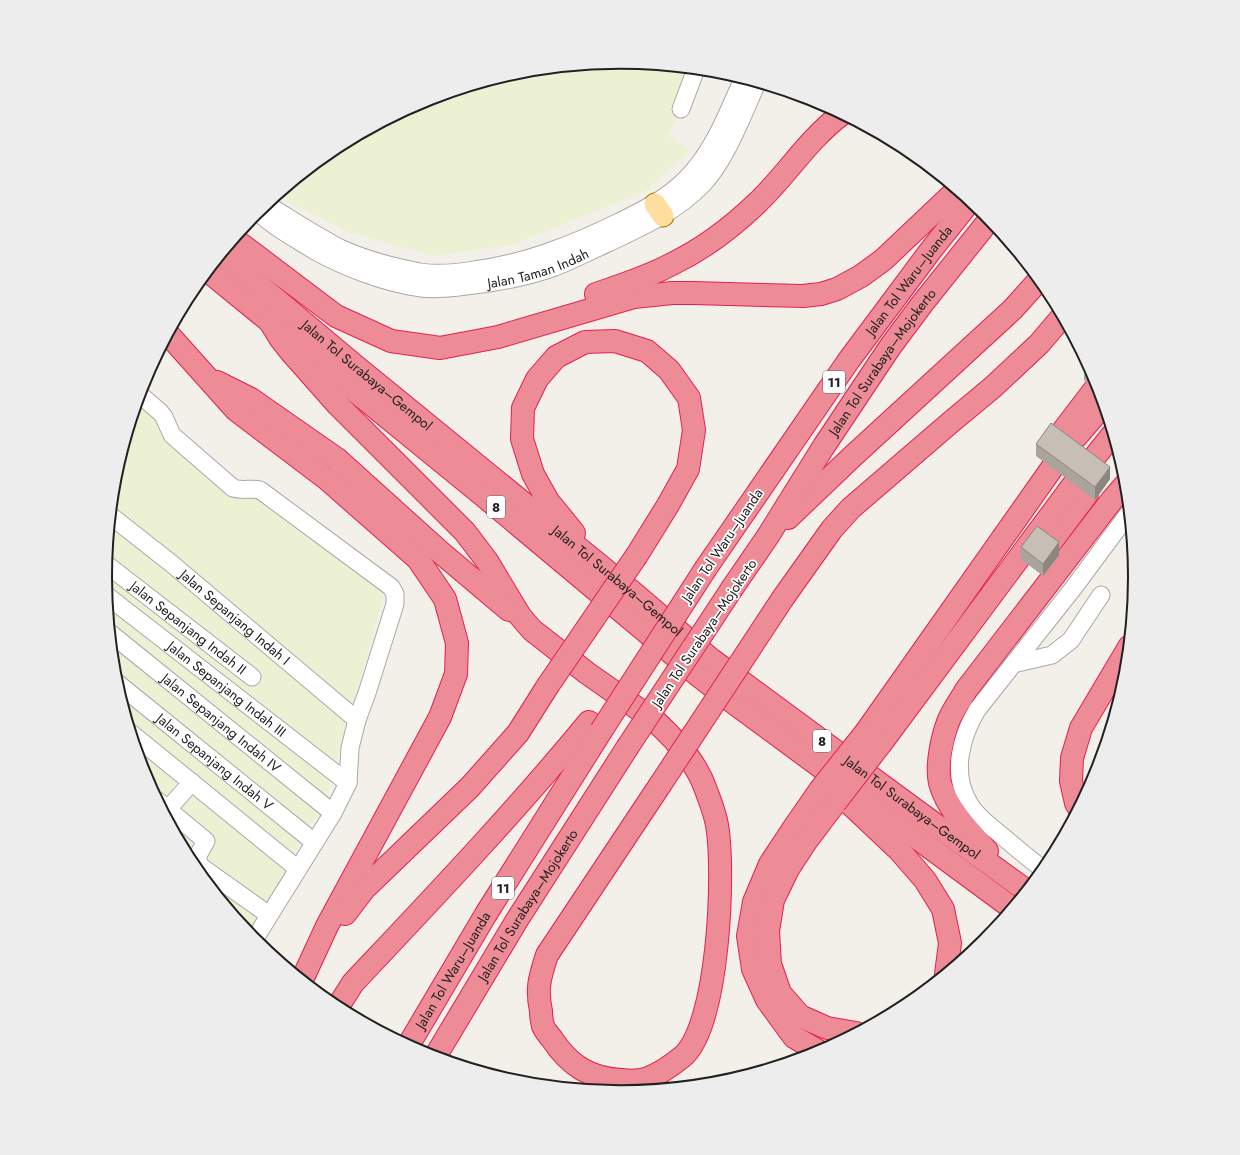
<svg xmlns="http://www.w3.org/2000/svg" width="1240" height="1155" viewBox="0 0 1240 1155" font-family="Jost,sans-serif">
<rect width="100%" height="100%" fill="#f2f0e8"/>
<g fill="#ecf1d3">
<path d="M 620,62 L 699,70 L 668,136 L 690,150 L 647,190 L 515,244 L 434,256 L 348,232 L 289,202 L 279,194 L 334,149 L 423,101 L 520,72 Z"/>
<path d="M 141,390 L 170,428 L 235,480 L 257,479 L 386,589 L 326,797 L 267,903 L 260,946 L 255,942 L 191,864 L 144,775 L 114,678 L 105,577 L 114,477 Z"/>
</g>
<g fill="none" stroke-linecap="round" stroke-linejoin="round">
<g stroke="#a8a8a8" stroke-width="19">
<g id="minor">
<path d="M 681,109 L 696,69"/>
<path d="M 266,204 C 291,219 316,236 342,249 C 366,260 394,267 420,272 C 438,275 456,273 474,270 C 526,263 572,245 619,222 C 643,210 666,199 685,180 C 713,153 727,114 743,79"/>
<path id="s1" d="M 257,211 C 273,227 296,239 315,251 C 346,268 385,283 421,288 C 435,290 451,288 466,286 C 496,283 527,277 555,267 C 573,260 590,251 608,243 C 642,227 676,212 703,184 C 726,160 743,114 757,83"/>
<path d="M 139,394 L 160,412 L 164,417 L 172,435 L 233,488 C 242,491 251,488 260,490 L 391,587 L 395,594 L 395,604 L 367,693 L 357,720 L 350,748 L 348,783 L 333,813 L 254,940"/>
<path id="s2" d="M 111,516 L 172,564 L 357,720"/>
<path id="s3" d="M 106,564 L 252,677"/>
<path id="s4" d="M 106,595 L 348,783"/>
<path id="s5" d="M 110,633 L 333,813"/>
<path d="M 1013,664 L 1052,655 L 1071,640 L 1101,595"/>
<path id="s6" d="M 116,682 L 314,842"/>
<path d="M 131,733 L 298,869"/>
<path d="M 158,801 L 206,841 L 197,857 L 200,866 L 269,915"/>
<path d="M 168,809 L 192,782"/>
<path d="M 1044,870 C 1029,859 1015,847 1001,835 C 990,826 976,816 969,803 C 951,773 961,737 977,710 L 1075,586 L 1129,513"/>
</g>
</g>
<g stroke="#9f7800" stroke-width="23">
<path id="major" d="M 655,204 L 663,216"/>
</g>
<g stroke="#e61f51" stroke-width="24">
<g id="highway">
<path d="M 234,239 L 336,316 L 391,341 L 440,348 L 498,337 L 634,297 L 672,293 L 693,293 L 803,296 L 821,294 L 837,289 L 861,276 L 883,260 L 957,190"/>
<path id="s7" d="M 222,254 L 354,365 L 636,595 L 712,660 L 914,809 L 1027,891"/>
<path d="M 208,271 L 485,497 L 699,676 L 734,703 L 1012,908"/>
<path d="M 596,294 C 622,285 648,277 672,264 C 703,249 731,228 756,204 C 786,176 808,139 842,114"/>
<path d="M 269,320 L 280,338 L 291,352 L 337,404 L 465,532 L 487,561 L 520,616 L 532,630 L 587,673 L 654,720 C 674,738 697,763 706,790 C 710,801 715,813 717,825 C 725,871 719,1027 682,1057 C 671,1066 659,1074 646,1079 C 638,1081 629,1081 622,1080 C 590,1079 569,1065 552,1039 C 549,1035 545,1031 543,1026 C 542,1022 541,1016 541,1011 C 536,988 540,977 547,955 L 660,785"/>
<path d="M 168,334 L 236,410 L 327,479 L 418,559 L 445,599 L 457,643 L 456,674 L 440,717 L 327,926 L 302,980"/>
<path d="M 217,382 L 251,399 L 337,459 L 439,551 L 509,610"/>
<path d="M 1077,436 L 1104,404"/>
<path d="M 1056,440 L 1095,389"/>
<path d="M 1089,464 L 1113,434"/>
<path d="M 788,518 L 853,456 L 1013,309 L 1039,280"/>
<path d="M 574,533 L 548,501 L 533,474 L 522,439 L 523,408 L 537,379 L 556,357 L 585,342 L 615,341 L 647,351 L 669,370 L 689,398 L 694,430 L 688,469 L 668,505 L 637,555"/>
<path d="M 1048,546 L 1087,494"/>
<path id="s8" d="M 706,568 L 849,360 L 931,250 L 970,201"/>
<path id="s9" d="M 733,587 L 768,536 L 824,446 L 890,347 L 922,304 L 990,219"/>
<path d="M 783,598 L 832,529 L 851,508 L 951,422 L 993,387 L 1039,344 L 1062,317"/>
<path d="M 866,732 L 1052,468"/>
<path d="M 882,742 L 1074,484"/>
<path d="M 820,790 L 793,829 L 770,864 L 754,902 L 748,936 L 753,969 L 767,1000 L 794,1037 L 820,1052"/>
<path d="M 847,801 L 899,850 L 925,880 L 943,909 L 950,943 L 946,974"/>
<path d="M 835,803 L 807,840 L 788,869 L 773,900 L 768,931 L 770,964 L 780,993 L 800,1016 L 827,1028 L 856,1033"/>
<path d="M 1079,808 L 1076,803 L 1071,781 L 1072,758 L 1081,728 L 1129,647"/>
<path d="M 987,851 C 969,831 947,809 940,783 C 936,766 942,738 948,722 C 952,711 960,701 966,690 L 1112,500 L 1126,484"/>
<path d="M 345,914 L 365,888 L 470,787 L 518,733 L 547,687"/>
<path d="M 337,1008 L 353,983 C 433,898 514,813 589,722"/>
<path id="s10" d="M 408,1046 L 486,914 L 601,731"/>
<path id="s11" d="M 435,1057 L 517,920 L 627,748"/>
</g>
</g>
<use href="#minor" stroke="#fff" stroke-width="17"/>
<use href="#major" stroke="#ffdea0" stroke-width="21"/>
<use href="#highway" stroke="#ed8c96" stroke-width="22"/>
<g stroke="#e61f51" stroke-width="24" stroke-linecap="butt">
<g id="highway-bridge">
<path d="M 547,687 L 637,555"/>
<path d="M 601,731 L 706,568"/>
<path d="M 627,748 L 733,587"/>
<path d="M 660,785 L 783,598"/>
<path d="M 820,790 L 866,732"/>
<path d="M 835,803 L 882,742"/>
</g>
</g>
<use href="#highway-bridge" stroke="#ed8c96" stroke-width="22"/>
</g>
<g fill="#aba49d">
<path d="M 1087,364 L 1096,380 L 1100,394 L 1084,380 L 1084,368 Z"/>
<path d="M 1036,444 L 1110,479 L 1095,500 L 1036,456 Z"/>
<path d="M 1021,547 L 1059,555 L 1043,576 L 1021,559 Z"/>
</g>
<g fill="#8b867f">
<path d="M 1110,467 L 1110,479 L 1095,500 L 1095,487 Z"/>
<path d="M 1059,542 L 1059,555 L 1043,576 L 1043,564 Z"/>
</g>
<g fill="#c7bfb6" stroke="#8b867f">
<path d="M 1087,364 L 1094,376 L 1084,368 Z"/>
<path d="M 1051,423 L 1110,467 L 1095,487 L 1036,444 Z"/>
<path d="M 1037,526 L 1059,542 L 1043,564 L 1021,547 Z"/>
</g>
<g text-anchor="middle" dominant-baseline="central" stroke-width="3.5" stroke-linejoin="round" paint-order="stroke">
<g fill="#fff" stroke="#646464" stroke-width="1">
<rect x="823" y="371" width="22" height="22" rx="3"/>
<rect x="487" y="496" width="18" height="22" rx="3"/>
<rect x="813" y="730" width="18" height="22" rx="3"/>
<rect x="492" y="877" width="22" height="22" rx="3"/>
</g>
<g font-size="13" font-weight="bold" fill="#212121">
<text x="834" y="382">11</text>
<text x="496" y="507">8</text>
<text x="822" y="741">8</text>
<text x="503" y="888">11</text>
</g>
<g font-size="14" fill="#212121" stroke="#fff">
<text stroke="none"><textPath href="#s1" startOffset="303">Jalan Taman Indah</textPath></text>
<text stroke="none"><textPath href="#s8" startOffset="352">Jalan Tol Waru–Juanda</textPath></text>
<text stroke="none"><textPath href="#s9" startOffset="270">Jalan Tol Surabaya–Mojokerto</textPath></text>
<text stroke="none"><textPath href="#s7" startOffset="189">Jalan Tol Surabaya–Gempol</textPath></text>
<text transform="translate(722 545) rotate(-56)">Jalan Tol Waru–Juanda</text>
<text stroke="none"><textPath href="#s7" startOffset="513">Jalan Tol Surabaya–Gempol</textPath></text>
<text stroke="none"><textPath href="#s2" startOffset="160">Jalan Sepanjang Indah I</textPath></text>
<text stroke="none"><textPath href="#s3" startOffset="104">Jalan Sepanjang Indah II</textPath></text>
<text transform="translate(704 633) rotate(-56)">Jalan Tol Surabaya–Mojokerto</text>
<text stroke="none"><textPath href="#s4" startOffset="153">Jalan Sepanjang Indah III</textPath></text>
<text stroke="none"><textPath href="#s5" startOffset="143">Jalan Sepanjang Indah IV</textPath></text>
<text stroke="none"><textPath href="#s6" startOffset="127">Jalan Sepanjang Indah V</textPath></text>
<text stroke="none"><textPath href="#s7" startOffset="885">Jalan Tol Surabaya–Gempol</textPath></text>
<text stroke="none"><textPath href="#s11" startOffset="178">Jalan Tol Surabaya–Mojokerto</textPath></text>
<text stroke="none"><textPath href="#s10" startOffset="88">Jalan Tol Waru–Juanda</textPath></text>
</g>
</g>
<path d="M0 0H1240V1155H0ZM112 577a508 508 0 1 1 1016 0a508 508 0 1 1-1016 0Z" fill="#ededed" fill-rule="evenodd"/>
<path fill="none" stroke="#212121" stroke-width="2" d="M112 577a508 508 0 1 1 1016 0a508 508 0 1 1-1016 0Z"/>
</svg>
